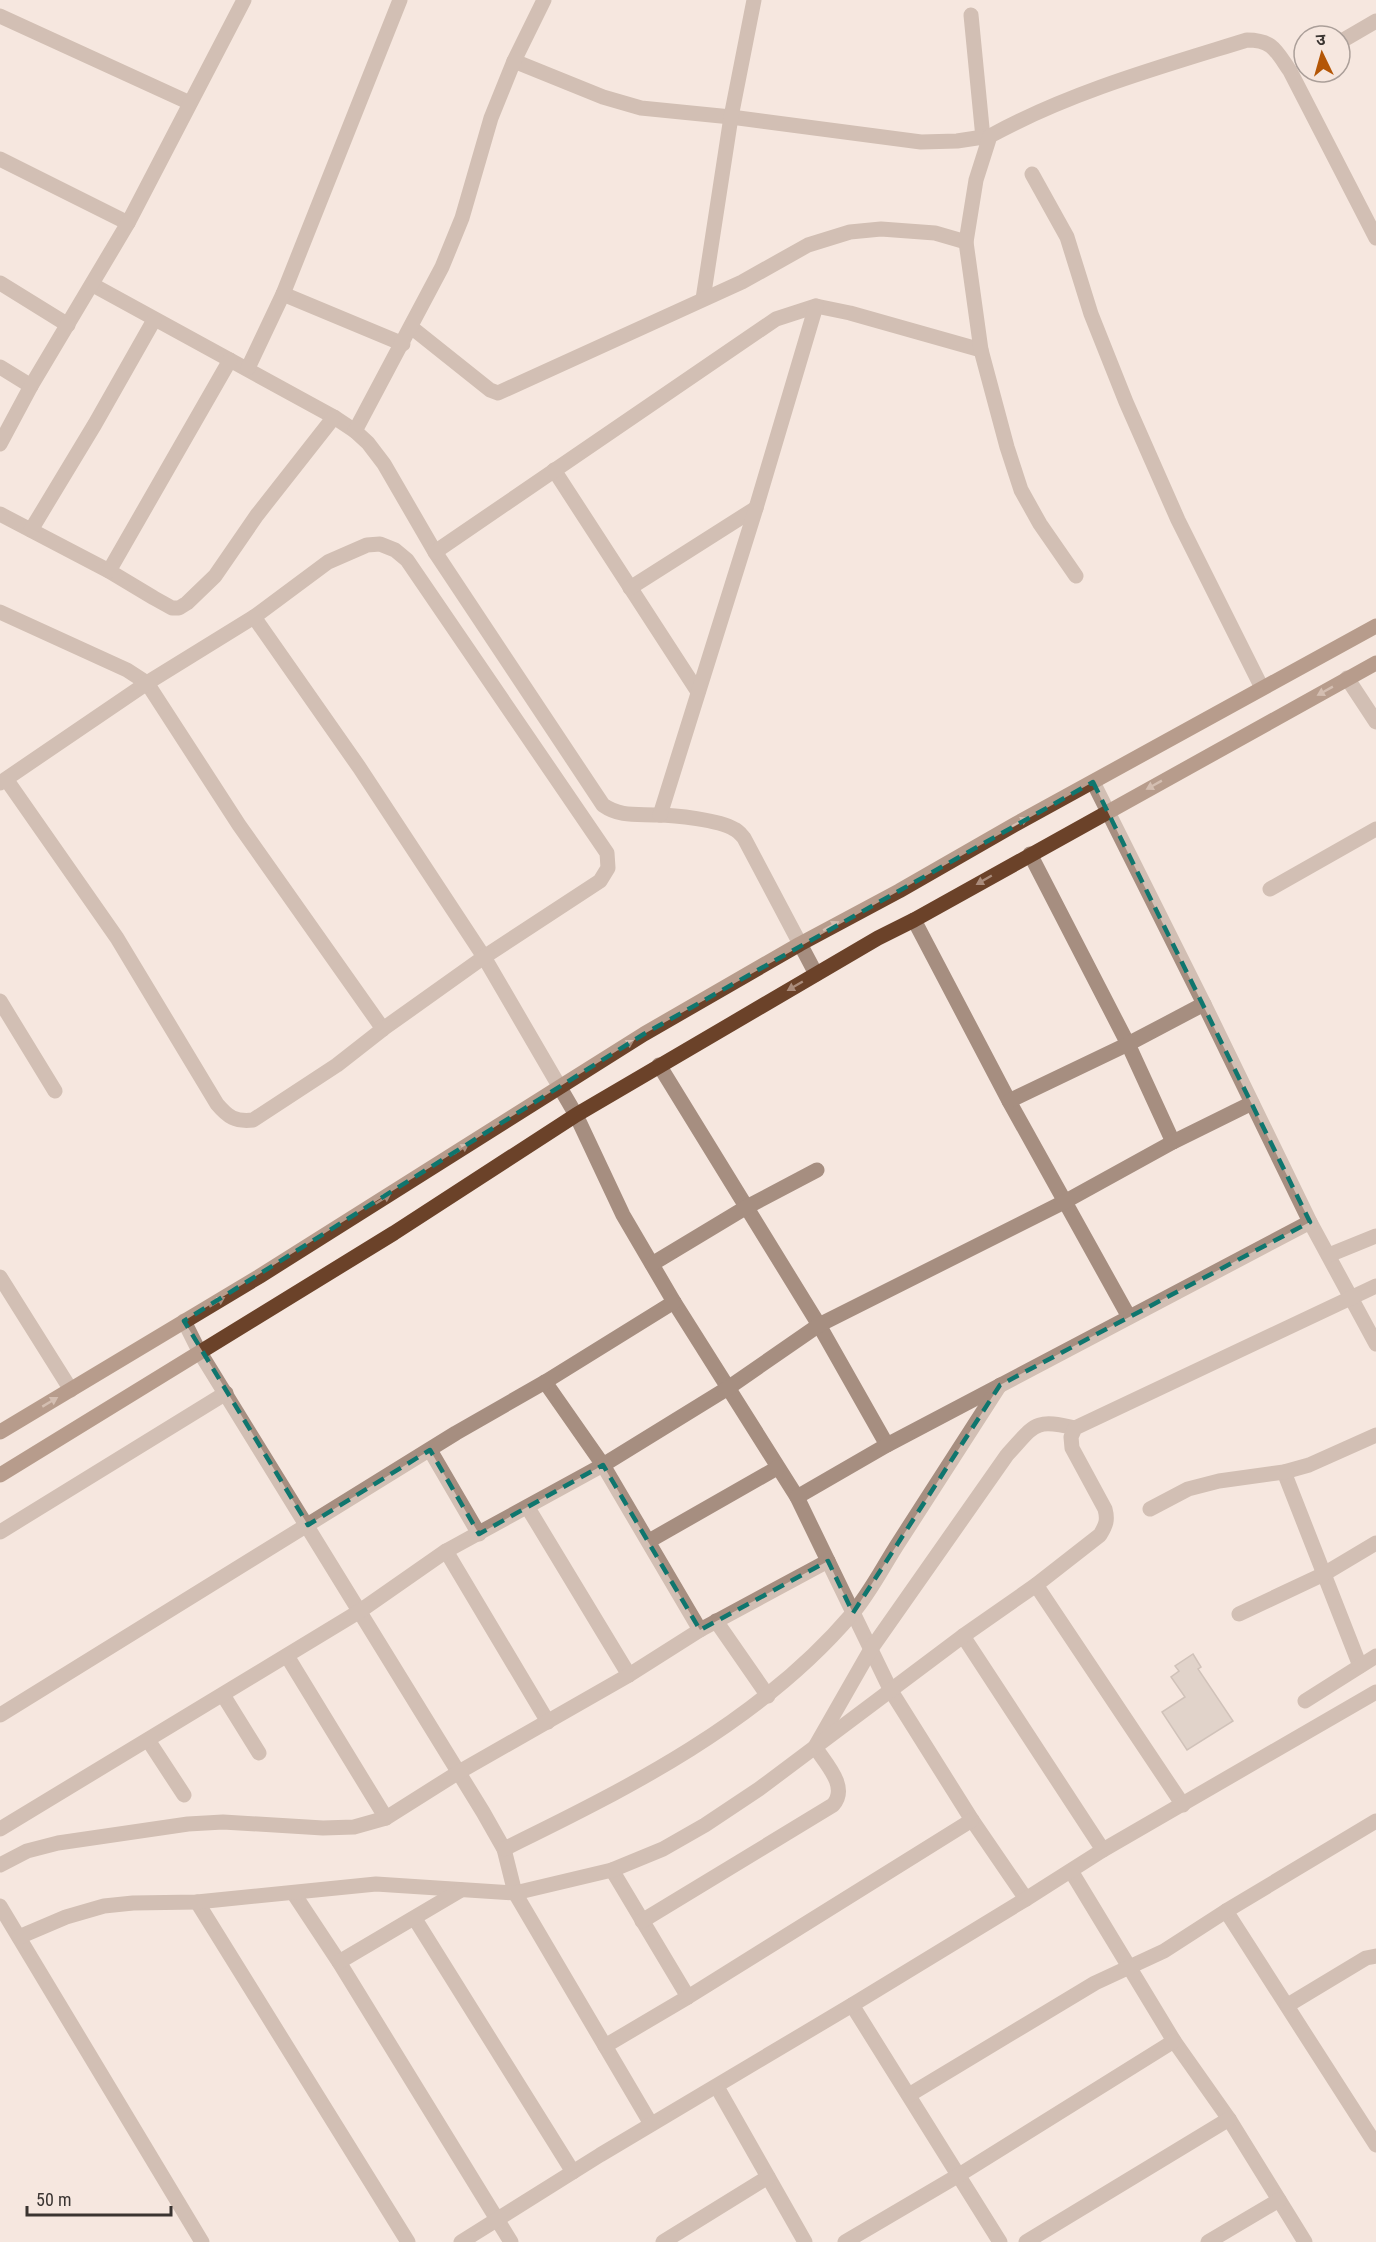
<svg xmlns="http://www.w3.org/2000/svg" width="1376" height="2242" viewBox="0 0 1376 2242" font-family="'Roboto Condensed','Noto Sans Devanagari',sans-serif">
<rect width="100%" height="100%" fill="#f6e7df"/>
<path fill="#c8bab2" stroke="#a3958d" stroke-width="1.5" d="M 1193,1654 L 1201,1667 L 1198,1669 L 1233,1721 L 1187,1750 L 1162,1712 L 1185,1697 L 1171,1677 L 1179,1671 L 1175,1666 Z"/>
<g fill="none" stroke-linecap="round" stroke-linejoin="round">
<g stroke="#a68e80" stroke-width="15">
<path d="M 971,15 L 983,138"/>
<path d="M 0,16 L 190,103"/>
<path d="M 1340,42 L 1376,21"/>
<path d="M 514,61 L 603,97 L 641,108 L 731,117 L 921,142 L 957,141 L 990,136"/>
<path d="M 0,159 L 128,223"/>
<path d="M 1032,174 L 1067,237 L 1091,314 L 1126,402 L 1178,520 L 1262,688"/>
<path d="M 0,283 L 68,325"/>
<path d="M 93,285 L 334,417 L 355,431 L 368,443 L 384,464 L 435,552 L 603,805 C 620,817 637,814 657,815 C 675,815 719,820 734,829 C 739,831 741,835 744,838 L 816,974"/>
<path d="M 283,294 L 403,344"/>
<path d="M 703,299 L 731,117 L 754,0"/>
<path d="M 411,327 L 490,390 L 498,393 L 742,282 L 808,245 L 850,232 L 881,229 L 935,233 L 966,242"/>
<path d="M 0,367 L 31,386"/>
<path d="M 248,368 L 283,294 L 400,0"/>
<path d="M 355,431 L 442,267 L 462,218 L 491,118 L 514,61 L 544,0"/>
<path d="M 0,444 L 31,386 L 128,223 L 244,0"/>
<path d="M 554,470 L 698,692"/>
<path d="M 0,514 L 109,571 L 154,598 L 172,608 L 179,608 L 187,603 L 215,576 L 257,515 L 334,417"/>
<path d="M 31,530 L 95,424 L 154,320"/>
<path d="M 435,552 L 776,319 L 816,306 L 850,313 L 981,350"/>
<path d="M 109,571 L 230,360"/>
<path d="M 1076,576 L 1040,524 L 1021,490 L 1007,447 L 981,350 L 966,242 L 976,180 L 990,136 C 1070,92 1160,67 1247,40 C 1273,40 1276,51 1290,71 L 1376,238"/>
<path d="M 630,588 L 756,508"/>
<path d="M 0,612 L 127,670 L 147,683 L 239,825 L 383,1029"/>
<path d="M 254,617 L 359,767 L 484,957 L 576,1115 L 623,1215 L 674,1302 L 797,1497 L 891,1691 L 972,1820 L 1026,1899"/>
<path d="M 1347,678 L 1376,722"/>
<path d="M 1093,782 L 1204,1004 L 1310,1222 L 1376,1344"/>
<path d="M 0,783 L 147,683 L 254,617 L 328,562 L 367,545 L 380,544 L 395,550 L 407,560 L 607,853 L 608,868 L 600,881 L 484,957 L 383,1029 L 337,1065 L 253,1120 C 235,1122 228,1117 217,1104 L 117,938 L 6,779"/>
<path d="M 660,815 L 756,508 L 816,306"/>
<path d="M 1030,854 L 1128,1044 L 1173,1142"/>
<path d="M 1270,889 L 1376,829"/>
<path d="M 914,920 L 1009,1101 L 1129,1317"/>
<path d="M 0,1001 L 55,1091"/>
<path d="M 659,1065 L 819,1325 L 887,1445"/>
<path d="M 1009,1101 L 1128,1044 L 1204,1004"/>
<path d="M 1329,1255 L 1376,1236"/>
<path d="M 652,1264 L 745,1208 L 817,1170"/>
<path d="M 0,1277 L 71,1390"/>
<path d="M 184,1321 L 199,1351 L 483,1812 L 504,1849 L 515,1893 L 651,2124"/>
<path d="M 545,1382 L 603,1465 L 700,1630"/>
<path d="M 430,1450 L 479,1534"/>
<path d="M 1284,1472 L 1360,1666"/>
<path d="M 797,1497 L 887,1445 L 1310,1222"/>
<path d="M 528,1508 L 629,1675"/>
<path d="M 1150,1509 L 1188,1489 L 1219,1481 L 1284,1472 L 1309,1465 L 1376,1435"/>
<path d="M 0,1532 L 226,1393"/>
<path d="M 649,1541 L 777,1468"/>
<path d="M 446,1551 L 548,1722"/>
<path d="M 1036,1585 L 1183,1805"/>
<path d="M 1239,1614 L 1324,1574 L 1376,1543"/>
<path d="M 716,1621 L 768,1696"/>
<path d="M 963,1636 L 1103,1850"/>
<path d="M 287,1656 L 386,1818"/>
<path d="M 223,1695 L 259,1753"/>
<path d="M 1305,1701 L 1376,1656"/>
<path d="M 0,1715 L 456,1433 L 545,1382 L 674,1302"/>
<path d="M 148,1740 L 184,1795"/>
<path d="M 0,1829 L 360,1611 L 446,1551 L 603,1465 L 728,1388 L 819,1325 L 1066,1201 L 1173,1142 L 1252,1103"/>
<path d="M 504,1849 C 629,1788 760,1722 852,1614 C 870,1593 884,1565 899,1542 C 933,1489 967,1437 1000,1385"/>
<path d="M 0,1865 L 27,1851 L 58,1843 L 188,1824 L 223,1822 L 323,1828 L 354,1827 L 386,1818 L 459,1772 L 629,1675 L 700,1630 L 828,1561"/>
<path d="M 612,1870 L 688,1997"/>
<path d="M 1071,1871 L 1174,2041 L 1229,2119 L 1305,2242"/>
<path d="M 294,1894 L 339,1962 L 511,2242"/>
<path d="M 197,1902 L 408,2242"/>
<path d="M 0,1906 L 202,2242"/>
<path d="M 1226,1911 L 1376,2145"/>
<path d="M 415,1919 L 573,2172"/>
<path d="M 642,1921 L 833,1805 C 849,1787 826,1764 815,1747 L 871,1649 L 1007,1455 C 1035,1425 1033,1418 1075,1428"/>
<path d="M 19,1937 L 66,1917 L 104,1906 L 133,1903 L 197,1902 L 376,1884 L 515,1893 L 612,1870 L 663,1849 L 705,1825 L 759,1789 L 963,1636 L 1036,1585 L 1100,1535 C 1106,1525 1108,1520 1105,1509 L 1072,1448 L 1071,1437 L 1075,1428 L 1376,1286"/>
<path d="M 339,1962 L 461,1890"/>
<path d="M 852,2005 L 1000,2242"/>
<path d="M 1288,2005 L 1366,1958 L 1376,1956"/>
<path d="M 605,2046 L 688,1997 L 972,1820"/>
<path d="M 717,2087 L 805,2242"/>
<path d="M 909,2095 L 1095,1983 L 1164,1951 L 1226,1911 L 1376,1821"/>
<path d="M 461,2242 L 600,2155 L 852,2005 L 1026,1899 L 1103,1850 L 1376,1692"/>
<path d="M 663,2242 L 768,2177"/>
<path d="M 845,2242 L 959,2175 L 1174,2041"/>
<path d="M 1026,2242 L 1229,2119"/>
<path d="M 1208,2242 L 1279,2200"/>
</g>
<g stroke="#6b4229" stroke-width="15">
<path d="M 0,1432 L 260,1276 L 644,1034 L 800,944 L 899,891 L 1014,825 L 1376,626"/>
<path d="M 0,1475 L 394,1233 L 576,1115 L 878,938 L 914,920 L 1376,663"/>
</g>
</g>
<defs><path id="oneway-solid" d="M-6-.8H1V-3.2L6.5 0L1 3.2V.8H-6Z" transform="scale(1.5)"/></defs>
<g fill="#aa8c7b">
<use href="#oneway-solid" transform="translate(1325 691) rotate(151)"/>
<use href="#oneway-solid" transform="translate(1154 785) rotate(151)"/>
<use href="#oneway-solid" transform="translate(1020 822) rotate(-29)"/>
<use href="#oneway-solid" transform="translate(984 880) rotate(150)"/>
<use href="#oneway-solid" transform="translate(831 926) rotate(-29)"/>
<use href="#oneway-solid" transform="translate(795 986) rotate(150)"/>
<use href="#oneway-solid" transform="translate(626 1045) rotate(-31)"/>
<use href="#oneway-solid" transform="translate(461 1149) rotate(-33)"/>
<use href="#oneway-solid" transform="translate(383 1199) rotate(-32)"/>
<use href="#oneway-solid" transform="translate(217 1302) rotate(-31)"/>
<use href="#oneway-solid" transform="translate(50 1402) rotate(-31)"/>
</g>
<path d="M0 0H1376V2242H0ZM 1093,782 L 1310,1222 L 1000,1385 L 853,1613 L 828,1561 L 700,1630 L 603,1465 L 479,1534 L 430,1450 L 308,1525 L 184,1321 L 644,1034 Z" fill="#f6e7df" fill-opacity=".55" fill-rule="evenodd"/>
<path fill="none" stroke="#0f766e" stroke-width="4.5" stroke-dasharray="12 8" stroke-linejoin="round" d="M 1093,782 L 1310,1222 L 1000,1385 L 853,1613 L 828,1561 L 700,1630 L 603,1465 L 479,1534 L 430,1450 L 308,1525 L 184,1321 L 644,1034 Z"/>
<g transform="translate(1322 54) rotate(355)"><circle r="28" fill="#f6e7df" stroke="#ab9f99" stroke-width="1.5"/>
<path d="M0-4.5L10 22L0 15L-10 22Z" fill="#b45606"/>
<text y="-9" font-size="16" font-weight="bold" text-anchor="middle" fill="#3a3431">उ</text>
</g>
<path d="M27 2206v9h144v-9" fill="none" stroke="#3a3431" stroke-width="3"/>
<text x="36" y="2206" font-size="18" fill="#3a3431" stroke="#f6e7df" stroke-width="4.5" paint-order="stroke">50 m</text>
</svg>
